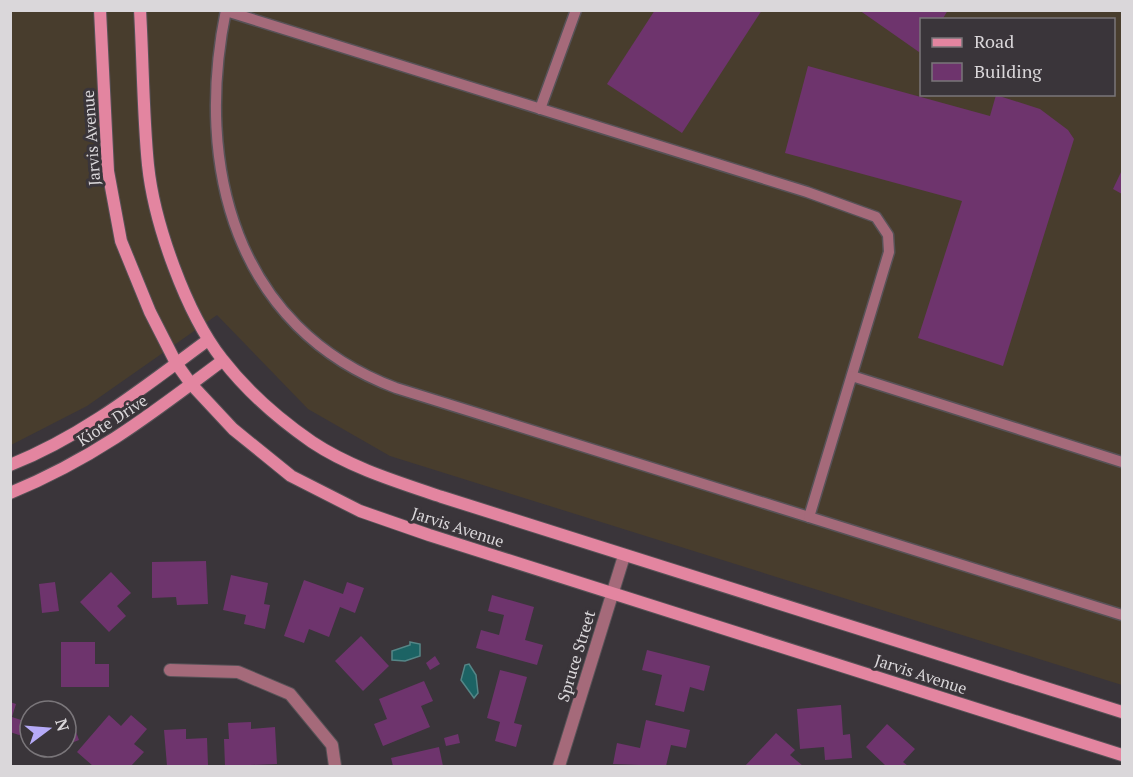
<svg xmlns="http://www.w3.org/2000/svg" width="1133" height="777" viewBox="0 0 1133 777" font-family="'PT Serif',serif">
<rect width="100%" height="100%" fill="#3a353a"/>
<path fill="#483d2d" fill-rule="evenodd" d="M 10,11 L 1122,11 L 1122,685 L 390,456 L 308,409 L 217,315 L 87,406 L 11,445 ZM 922,20 L 1114,20 L 1114,94 L 922,94 Z"/>
<g fill="#1c6364" stroke="#558687" stroke-width="1.5">
<path d="M 410,642 L 420,644 L 420,656 L 405,661 L 392,660 L 392,651 L 410,645 Z"/>
<path d="M 469,664 L 476,675 L 478,693 L 474,698 L 461,680 L 465,665 Z"/>
</g>
<g fill="#6e346d">
<path d="M 655,10 L 762,10 L 682,133 L 607,84 Z"/>
<path d="M 859,10 L 948,10 L 942,20 L 922,20 L 922,49 L 919,52 Z"/>
<path d="M 808,66 L 990,116 L 996,95 L 1040,109 L 1068,130 L 1074,139 L 1003,366 L 918,338 L 962,201 L 785,153 Z"/>
<path d="M 1122,170 L 1122,194 L 1113,189 Z"/>
<path d="M 206,561 L 208,604 L 177,605 L 176,597 L 152,598 L 152,562 Z"/>
<path d="M 111,572 L 131,593 L 117,606 L 126,616 L 109,632 L 80,602 Z"/>
<path d="M 231,575 L 268,583 L 264,604 L 270,605 L 265,629 L 244,624 L 246,615 L 223,610 Z"/>
<path d="M 304,580 L 343,594 L 347,582 L 364,588 L 355,613 L 340,607 L 329,637 L 309,629 L 304,643 L 284,636 Z"/>
<path d="M 55,582 L 59,611 L 42,613 L 39,584 Z"/>
<path d="M 492,595 L 534,607 L 525,640 L 543,645 L 537,665 L 476,648 L 481,630 L 499,635 L 504,615 L 488,611 Z"/>
<path d="M 361,636 L 389,666 L 363,691 L 335,661 Z"/>
<path d="M 61,642 L 95,642 L 95,664 L 109,664 L 109,687 L 61,687 Z"/>
<path d="M 647,650 L 710,666 L 704,691 L 690,687 L 684,712 L 655,705 L 662,675 L 642,670 Z"/>
<path d="M 435,656 L 440,664 L 430,670 L 426,663 Z"/>
<path d="M 500,670 L 527,677 L 514,723 L 522,725 L 516,747 L 495,741 L 500,722 L 487,718 Z"/>
<path d="M 424,681 L 433,701 L 421,706 L 430,727 L 383,746 L 374,724 L 387,719 L 379,699 Z"/>
<path d="M 10,702 L 16,704 L 12,717 L 27,722 L 22,736 L 10,732 Z"/>
<path d="M 841,705 L 843,735 L 850,734 L 852,758 L 825,760 L 824,747 L 800,749 L 797,709 Z"/>
<path d="M 109,715 L 121,726 L 131,715 L 147,729 L 134,744 L 144,752 L 131,766 L 93,766 L 77,752 Z"/>
<path d="M 646,720 L 690,730 L 686,748 L 671,745 L 666,766 L 613,764 L 617,743 L 640,748 Z"/>
<path d="M 251,722 L 251,729 L 275,727 L 277,764 L 225,766 L 224,739 L 229,739 L 228,723 Z"/>
<path d="M 73,724 L 79,740 L 66,745 L 66,727 Z"/>
<path d="M 887,724 L 915,749 L 903,762 L 908,766 L 884,766 L 885,765 L 866,747 Z"/>
<path d="M 186,729 L 186,739 L 207,738 L 208,765 L 167,766 L 164,730 Z"/>
<path d="M 776,733 L 795,750 L 790,755 L 803,766 L 745,766 Z"/>
<path d="M 458,734 L 460,743 L 446,746 L 444,738 Z"/>
<path d="M 439,747 L 443,766 L 393,766 L 391,758 Z"/>
</g>
<g fill="none" stroke-linecap="round" stroke-linejoin="round">
<g stroke="#575257" stroke-width="13">
<g id="lane">
<path d="M 226,10 C 194,166 235,328 396,388 L 809,517"/>
<path d="M 226,11 L 807,192 L 876,217 L 888,235 L 889,252 L 809,517 L 1122,615"/>
<path d="M 540,109 L 576,10"/>
<path d="M 852,376 L 1122,462"/>
</g>
</g>
<g stroke="#575257" stroke-width="14">
<g id="street">
<path d="M 170,670 L 238,672 L 290,694 L 332,745 L 335,766"/>
<path d="M 559,766 L 624,556"/>
</g>
</g>
<g stroke="#575257" stroke-width="14">
<g id="secondary">
<path d="M 100,10 L 108,171 L 121,241 L 150,312 L 176,363 L 191,384 L 233,429 L 291,476 L 360,511 L 429,535 L 1122,755"/>
<path d="M 140,10 C 143,62 143,114 148,165 C 154,223 186,313 222,359 C 246,390 280,420 312,442 C 351,468 398,482 442,497 L 1122,712"/>
<path d="M 10,465 C 85,435 144,387 208,340"/>
<path d="M 10,493 C 95,458 150,415 222,361"/>
</g>
</g>
<use href="#lane" stroke="#a56a7a" stroke-width="10"/>
<use href="#street" stroke="#a56a7a" stroke-width="12"/>
<use href="#secondary" stroke="#e385a0" stroke-width="12"/>
</g>
<g text-anchor="middle" dominant-baseline="central" stroke-width="6" stroke-linejoin="round" paint-order="stroke">
<g font-size="16" fill="#dad7da" stroke="#3a353a">
<text transform="translate(91 138) rotate(-94)">Jarvis Avenue</text>
<text transform="translate(112 420) rotate(-33)">Kiote Drive</text>
<text transform="translate(458 527) rotate(18)">Jarvis Avenue</text>
<text transform="translate(576 656) rotate(-73)">Spruce Street</text>
<text transform="translate(921 674) rotate(18)">Jarvis Avenue</text>
</g>
</g>
<rect width="1133" height="777" fill="none" stroke="#dad7da" stroke-width="24"/>
<rect x="920" y="18" width="195" height="78" fill="#3a353a" stroke="#7a767a" stroke-width="1.5"/>
<rect x="932" y="38" width="30" height="9" fill="#e385a0" stroke="#7a767a" stroke-width="1.5"/>
<text x="974" y="48" font-size="18" fill="#dad7da">Road</text>
<rect x="932" y="63" width="30" height="18" fill="#6e346d" stroke="#7a767a" stroke-width="1.5"/>
<text x="974" y="78" font-size="18" fill="#dad7da">Building</text>
<g transform="translate(48 729) rotate(74)"><circle r="28" fill="#3a353a" stroke="#7a767a" stroke-width="1.5"/>
<path d="M0-4.5L10 22L0 15L-10 22Z" fill="#b6abf8"/>
<text y="-9" font-size="16" font-weight="bold" text-anchor="middle" fill="#dad7da">N</text>
</g>
</svg>
